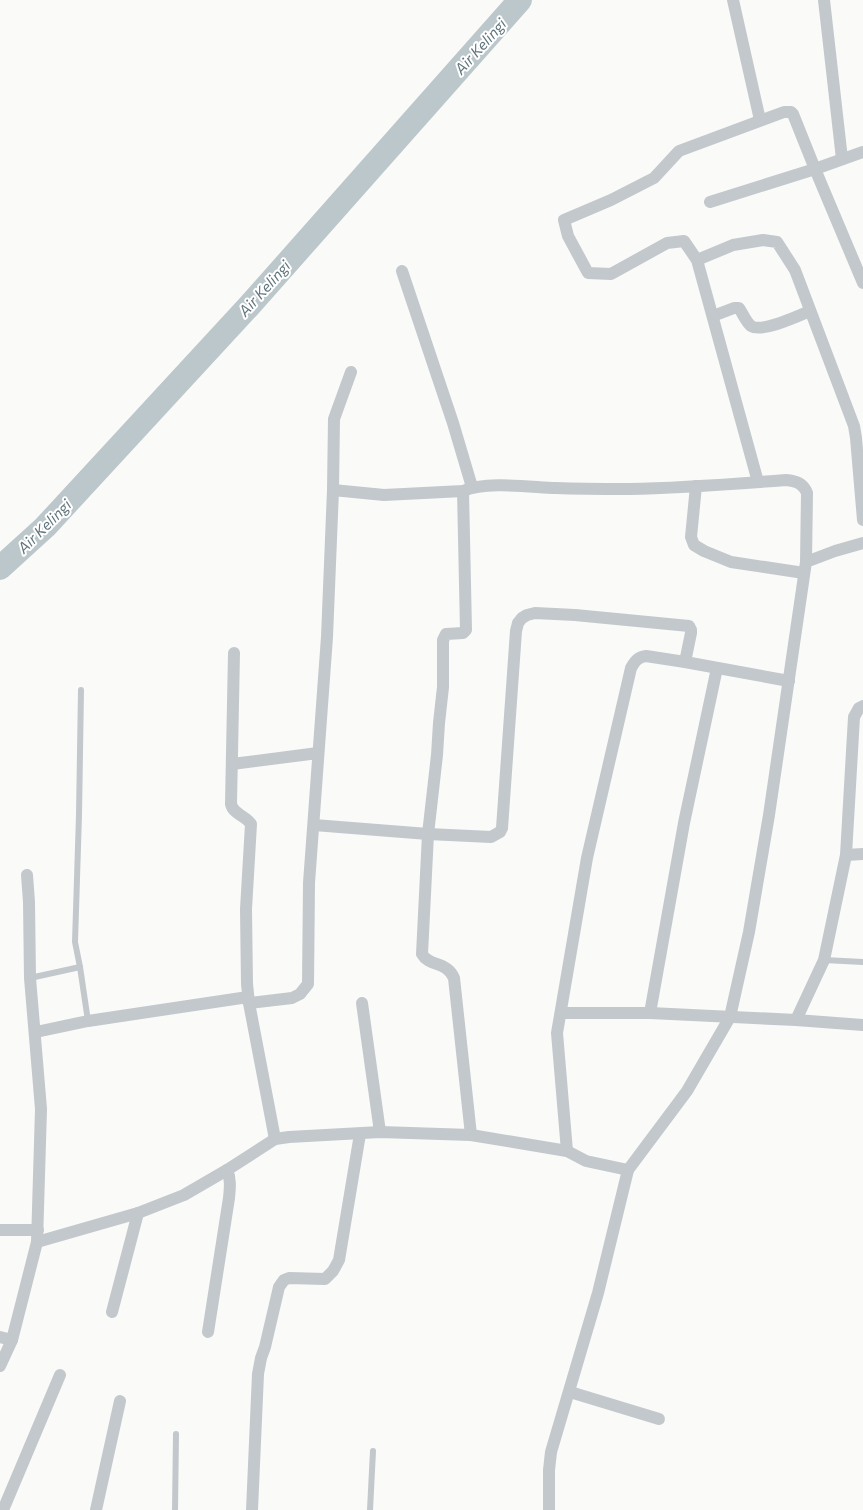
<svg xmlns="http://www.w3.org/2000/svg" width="863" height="1510" viewBox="0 0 863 1510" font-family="Commissioner,sans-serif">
<rect width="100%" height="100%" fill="#fafaf8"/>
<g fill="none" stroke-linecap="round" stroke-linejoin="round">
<path stroke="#bbc7cb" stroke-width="24" d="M 0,568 L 45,527 L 249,306 L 520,0"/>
<g stroke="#c3c8cc" stroke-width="6">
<path d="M 824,960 L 863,962"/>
<path d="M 80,967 L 88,1021"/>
<path d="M 30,978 L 80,967 L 75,942 L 79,815 L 81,690"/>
<path d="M 175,1510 L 176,1434"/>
<path d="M 370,1510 L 373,1451"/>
</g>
<g stroke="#c3c8cc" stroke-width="12">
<path d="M 733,0 L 760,120"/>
<path d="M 824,0 L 842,159"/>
<path d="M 710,202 L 815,169 L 863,283"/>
<path d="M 697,260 L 733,245 L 763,240 L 777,242 L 795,270 L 854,426 L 856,438 L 863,520"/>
<path d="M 402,271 L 453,423 L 472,487"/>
<path d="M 713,316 L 734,308 L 739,308 C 743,314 746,322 751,326 C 762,333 798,316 810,311"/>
<path d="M 758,482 L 697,260 L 684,241 L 667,243 L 611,274 L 588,273 L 568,236 L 564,220 L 611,200 L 654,178 L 679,151 L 784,112 L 791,112 L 793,114 L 815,169 L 863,152"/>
<path d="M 696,486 L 691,537 L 694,545 L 704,551 L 731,562 L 804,573"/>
<path d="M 333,490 L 384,495 L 463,491 C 487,481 529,487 556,488 C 580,489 605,489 629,489 C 681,488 734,484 786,480 C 796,481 803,483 807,493 L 806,562"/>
<path d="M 463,491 L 466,630 L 463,633 L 446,634 L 443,640 L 443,687 L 439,723 L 437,755 L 428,834 L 422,954 C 429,967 447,961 454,978 L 471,1135"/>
<path d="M 234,653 L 231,804 C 233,814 246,816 251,824 L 246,909 L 247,984 L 249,1003 L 275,1139"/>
<path d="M 232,764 L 318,753"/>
<path d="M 314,825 L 428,834 L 491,837 L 500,832 L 502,828 L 516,631 L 518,623 L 522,618 L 527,615 L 535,613 L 575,615 L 689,626 L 691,630 L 691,633 L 685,662"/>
<path d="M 846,855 L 863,854"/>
<path d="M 249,1003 L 292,998 L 300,994 L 308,984 L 309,883 L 327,637 L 333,490 L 334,419 L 351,372"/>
<path d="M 362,1003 L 380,1132"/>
<path d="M 562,1013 L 650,1013 L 796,1020 L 863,1025"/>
<path d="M 650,1013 L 684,823 L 717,668"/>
<path d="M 796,1020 L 824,960 L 846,855 L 854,717 L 859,708 L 863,706"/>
<path d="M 36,1032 L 88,1021 L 248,997"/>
<path d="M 567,1151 L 557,1033 L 587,858 L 631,668 C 635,661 638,657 646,656 L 685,662 L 789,681"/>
<path d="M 0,1230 L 38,1230"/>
<path d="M 37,1242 L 138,1213 L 184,1195 L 227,1170 L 275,1139 L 289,1137 L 380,1132 L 471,1135 L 567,1151 L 586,1161 L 628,1170"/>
<path d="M 112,1312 L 138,1213"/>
<path d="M 208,1332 L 229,1198 C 230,1188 231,1179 227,1170"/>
<path d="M 0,1337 L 12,1340"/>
<path d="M 0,1366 L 12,1340 L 37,1242 L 41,1109 L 30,978 L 29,902 L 27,875"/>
<path d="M 570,1392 L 659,1419"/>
<path d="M 3,1510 L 60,1375"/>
<path d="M 96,1510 L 120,1401"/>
<path d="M 252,1510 L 258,1374 L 261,1358 L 265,1347 L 279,1287 L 284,1280 L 289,1278 L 325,1279 L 333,1271 L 339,1260 L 360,1134"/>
<path d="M 549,1510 L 549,1470 L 551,1452 L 598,1293 L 628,1170 L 687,1091 L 730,1017 L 749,932 L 769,815 L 806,562 L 835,551 L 863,543"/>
</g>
</g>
<g text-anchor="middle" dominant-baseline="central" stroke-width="4" stroke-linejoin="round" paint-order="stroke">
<g font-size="15" font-style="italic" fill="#60757c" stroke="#fff">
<text transform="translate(480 46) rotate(-48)">Air Kelingi</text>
<text transform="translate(264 288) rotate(-48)">Air Kelingi</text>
<text transform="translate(44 526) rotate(-45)">Air Kelingi</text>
</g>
</g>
</svg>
